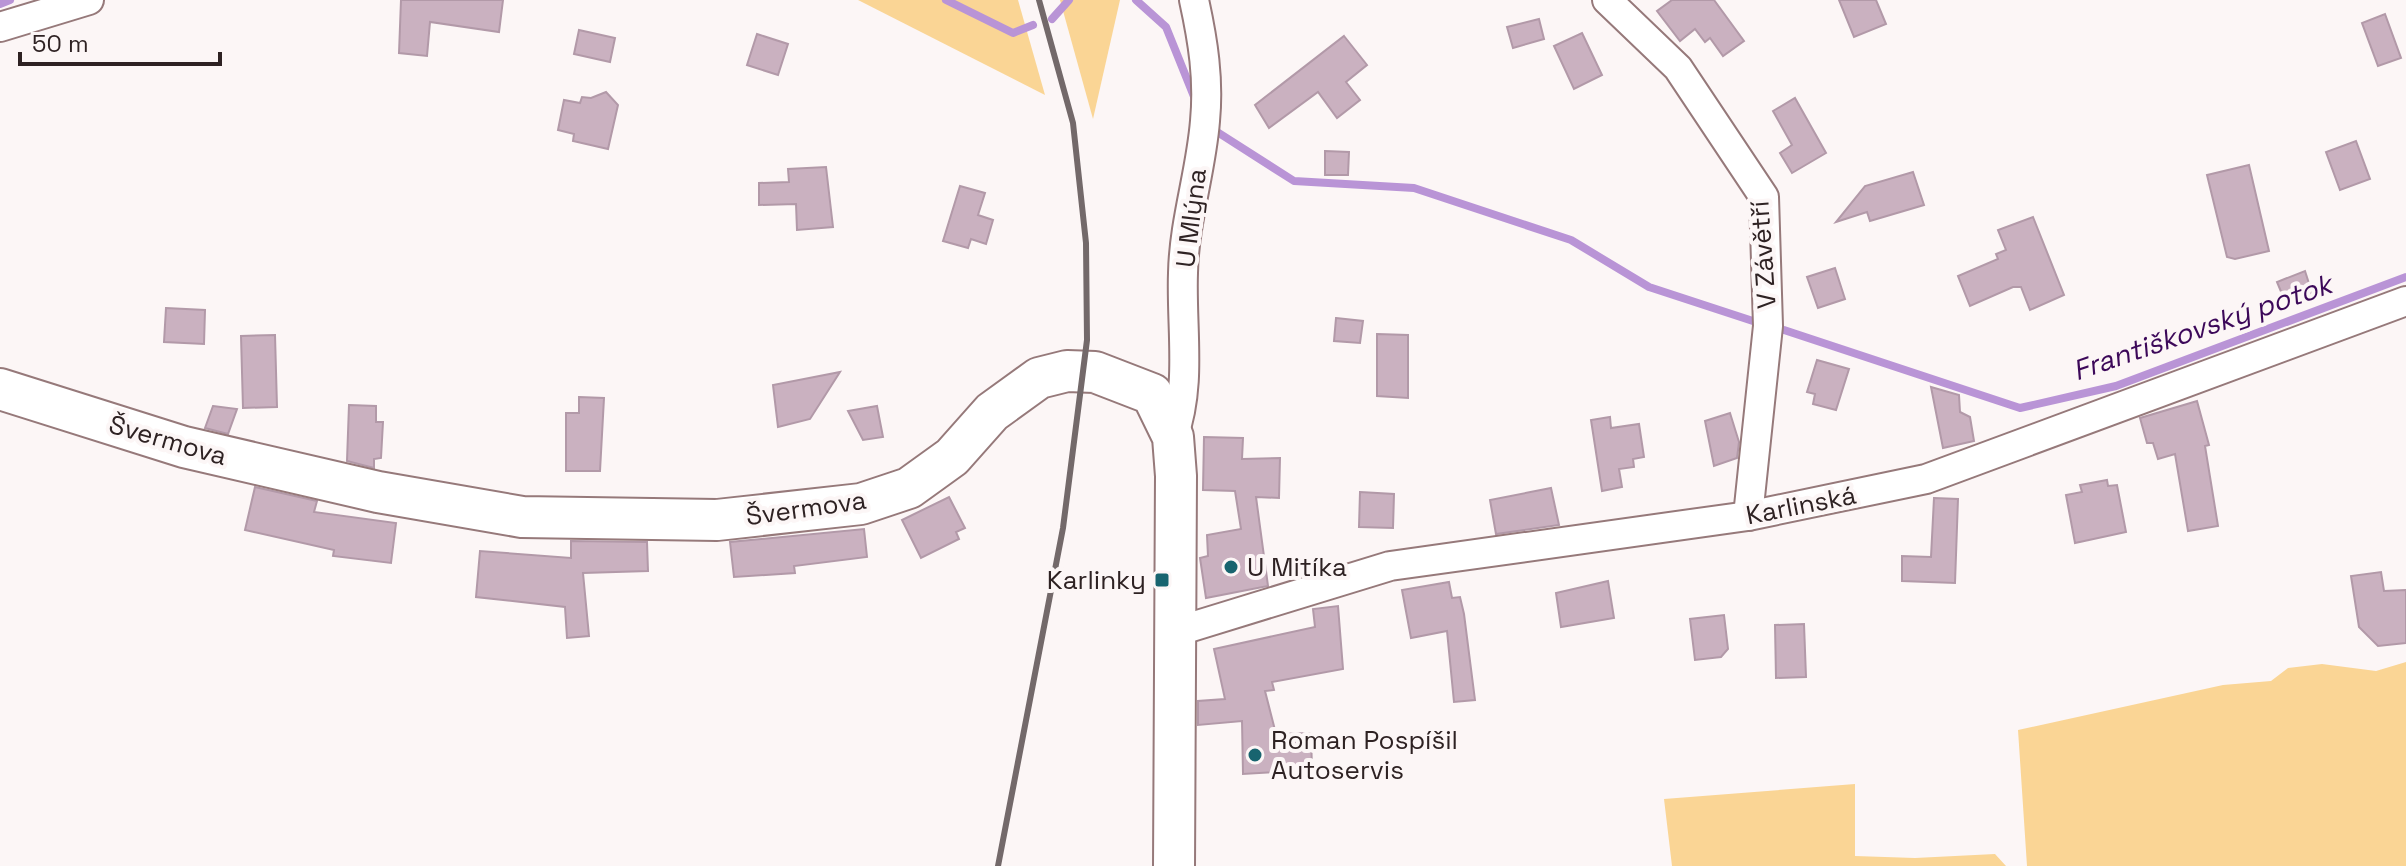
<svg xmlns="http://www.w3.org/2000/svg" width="2406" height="866" viewBox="0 0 2406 866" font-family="'Space Grotesk',sans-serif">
<rect width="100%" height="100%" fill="#fcf6f6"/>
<g fill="#fad595">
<path d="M 858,0 L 1018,0 L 1045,95 Z"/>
<path d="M 1060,0 L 1120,0 L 1093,119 Z"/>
<path d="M 2406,662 L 2406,866 L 2027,866 L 2018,730 L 2223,685 L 2271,681 L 2288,668 L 2322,664 L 2376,671 Z"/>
<path d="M 1855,784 L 1855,856 L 1915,858 L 1995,854 L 2006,866 L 1672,866 L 1664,799 Z"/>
</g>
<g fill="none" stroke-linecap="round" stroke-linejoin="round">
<g stroke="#b994d6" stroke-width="8">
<path d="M 946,0 L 1013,33 L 1033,25"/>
<path d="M 1136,0 L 1166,27 L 1195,99"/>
<path d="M 0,4 L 10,0"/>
<path d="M 1052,19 L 1069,0"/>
<path d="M 1211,128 L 1294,181 L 1414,188 L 1571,240 L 1649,287 L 1759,323"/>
<path d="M 1784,330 L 2020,408 L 2116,386 L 2406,277"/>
</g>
</g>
<g fill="#cab1c0" stroke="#b299a8" stroke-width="2">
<path d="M 401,0 L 503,0 L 499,32 L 430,22 L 427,56 L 399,53 Z"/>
<path d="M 1672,0 L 1714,0 L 1744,41 L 1723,56 L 1710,38 L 1705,42 L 1695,29 L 1680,41 L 1657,11 Z"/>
<path d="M 1839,0 L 1876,0 L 1886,24 L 1854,37 Z"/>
<path d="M 2385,14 L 2401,58 L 2378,66 L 2362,23 Z"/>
<path d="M 1539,19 L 1544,39 L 1513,48 L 1507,27 Z"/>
<path d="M 579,30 L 615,38 L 610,62 L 574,54 Z"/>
<path d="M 1582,33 L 1602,75 L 1574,89 L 1554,46 Z"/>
<path d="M 757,34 L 788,44 L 778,75 L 747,65 Z"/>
<path d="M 1344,36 L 1367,65 L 1346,82 L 1360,100 L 1337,118 L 1318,92 L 1269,128 L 1255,105 Z"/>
<path d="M 606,92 L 618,105 L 608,149 L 573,141 L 574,134 L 558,130 L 564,100 L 580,103 L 582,97 L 591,98 Z"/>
<path d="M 1795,98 L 1826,153 L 1792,173 L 1780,153 L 1792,145 L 1773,111 Z"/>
<path d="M 2356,141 L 2370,179 L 2340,190 L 2326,152 Z"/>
<path d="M 1325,151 L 1349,152 L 1348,175 L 1325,175 Z"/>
<path d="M 2249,165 L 2269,251 L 2235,259 L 2227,257 L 2207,175 Z"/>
<path d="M 826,167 L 833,227 L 797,230 L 796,204 L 759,205 L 759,183 L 789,182 L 788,169 Z"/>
<path d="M 1913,172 L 1924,205 L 1870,221 L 1867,212 L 1836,222 L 1865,186 Z"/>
<path d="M 960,186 L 985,193 L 978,215 L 993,220 L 986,244 L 971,239 L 968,248 L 943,241 Z"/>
<path d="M 2033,217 L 2064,295 L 2030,310 L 2021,287 L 2013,287 L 1970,306 L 1958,276 L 1998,259 L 1996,254 L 2006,250 L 1998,230 Z"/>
<path d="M 1835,268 L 1845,299 L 1818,308 L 1807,277 Z"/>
<path d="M 2305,271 L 2313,296 L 2287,306 L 2277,282 Z"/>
<path d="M 166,308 L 205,310 L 204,344 L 164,342 Z"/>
<path d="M 1336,318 L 1363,321 L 1360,343 L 1334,341 Z"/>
<path d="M 1377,334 L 1408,335 L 1408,398 L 1377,396 Z"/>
<path d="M 275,335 L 277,407 L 243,408 L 241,336 Z"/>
<path d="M 1817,360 L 1849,369 L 1836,410 L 1813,404 L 1815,394 L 1807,392 Z"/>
<path d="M 840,372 L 810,419 L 778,427 L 773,385 Z"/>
<path d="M 1931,387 L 1959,395 L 1960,412 L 1970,417 L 1974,441 L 1943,448 Z"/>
<path d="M 579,397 L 604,398 L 600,471 L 566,471 L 566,413 L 579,413 Z"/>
<path d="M 2197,401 L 2209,445 L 2205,446 L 2218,526 L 2188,531 L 2175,454 L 2158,459 L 2153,443 L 2147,443 L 2140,418 Z"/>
<path d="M 349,405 L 376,406 L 376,422 L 383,422 L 381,458 L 374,459 L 374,468 L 347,461 Z"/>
<path d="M 213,406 L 237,409 L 228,434 L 205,428 Z"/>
<path d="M 877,406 L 883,437 L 863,440 L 848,411 Z"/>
<path d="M 1730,413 L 1739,442 L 1737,458 L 1714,466 L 1705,421 Z"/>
<path d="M 1610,417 L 1611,428 L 1639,424 L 1644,457 L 1633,459 L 1634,467 L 1619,469 L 1622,487 L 1602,491 L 1591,420 Z"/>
<path d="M 1204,437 L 1243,438 L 1242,459 L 1280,458 L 1279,498 L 1256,497 L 1268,586 L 1206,598 L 1200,558 L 1208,556 L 1207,535 L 1241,529 L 1235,491 L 1203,490 Z"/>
<path d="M 2107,480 L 2108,486 L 2117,485 L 2126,532 L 2075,543 L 2066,495 L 2082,492 L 2080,485 Z"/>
<path d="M 255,487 L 317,501 L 314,512 L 396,523 L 391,563 L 333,556 L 334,550 L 245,530 Z"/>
<path d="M 1551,488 L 1559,525 L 1496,534 L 1490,500 Z"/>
<path d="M 1360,492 L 1394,494 L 1393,528 L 1359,527 Z"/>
<path d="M 949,497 L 965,528 L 956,532 L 959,539 L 921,558 L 902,520 Z"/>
<path d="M 1934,498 L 1958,499 L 1955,583 L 1902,581 L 1902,556 L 1931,557 Z"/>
<path d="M 864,529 L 867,557 L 794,566 L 795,573 L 734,577 L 730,542 Z"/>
<path d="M 571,541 L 647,542 L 648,571 L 583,573 L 589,636 L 567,638 L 565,607 L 476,597 L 480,551 L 571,558 Z"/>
<path d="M 2381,572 L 2384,591 L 2406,590 L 2406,643 L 2378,646 L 2359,627 L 2351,576 Z"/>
<path d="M 1608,581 L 1614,618 L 1561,627 L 1556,593 Z"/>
<path d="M 1449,582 L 1452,598 L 1460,597 L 1464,614 L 1475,700 L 1454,702 L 1447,631 L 1411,638 L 1402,590 Z"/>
<path d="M 1338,606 L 1343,669 L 1272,682 L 1274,690 L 1265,691 L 1276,734 L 1311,733 L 1312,770 L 1243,774 L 1242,721 L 1198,725 L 1198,701 L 1225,699 L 1214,649 L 1315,627 L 1313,609 Z"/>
<path d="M 1724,615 L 1728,649 L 1721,657 L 1695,660 L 1690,619 Z"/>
<path d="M 1804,624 L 1806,677 L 1776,678 L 1775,625 Z"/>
</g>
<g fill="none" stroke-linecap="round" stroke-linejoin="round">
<g stroke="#96797a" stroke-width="32">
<g id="street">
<path d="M 1607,0 L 1678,68 L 1764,197 L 1768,326 L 1748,516"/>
<path d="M 0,27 L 89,0"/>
<path d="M 1173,437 C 1192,385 1181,328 1183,273 C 1184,221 1201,172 1205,121 C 1209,79 1203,41 1194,0"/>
<path d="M 1175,632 L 1390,566 L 1748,516 L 1926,479 L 2406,301"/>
</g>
</g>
<g stroke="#96797a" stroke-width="44">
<path id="secondary" d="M 0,389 L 184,447 L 378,492 L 522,517 L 717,520 L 861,504 L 909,488 L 952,457 L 992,412 L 1039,378 L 1067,371 L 1095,372 L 1152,394 L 1173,437 L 1176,476 L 1174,866"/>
</g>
<use href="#street" stroke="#fff" stroke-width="28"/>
<use href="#secondary" stroke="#fff" stroke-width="40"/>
<path stroke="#73696a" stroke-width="6" d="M 998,866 L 1063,528 L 1087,340 L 1086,243 L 1073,123 L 1039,0"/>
</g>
<g fill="#18646f" stroke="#fcf6f6" stroke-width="3">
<circle cx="1231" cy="567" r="8"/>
<rect x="1154" y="572" width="16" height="16" rx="4"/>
<circle cx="1255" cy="755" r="8"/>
</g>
<g text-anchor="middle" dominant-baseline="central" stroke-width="8" stroke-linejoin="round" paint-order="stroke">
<g font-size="26" fill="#2e2223" stroke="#fcf6f6">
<text transform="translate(1191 218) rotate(-83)">U Mlýna</text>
<text transform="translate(1763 255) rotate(-94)">V Závětří</text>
<text transform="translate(168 440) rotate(16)">Švermova</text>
<text transform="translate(1801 505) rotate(-11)">Karlinská</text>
<text transform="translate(806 508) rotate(-8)">Švermova</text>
</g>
<g font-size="26" fill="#2e2223" stroke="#fcf6f6" text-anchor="start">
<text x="1247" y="567">U Mitíka</text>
<text x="1146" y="580" text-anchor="end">Karlinky</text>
<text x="1271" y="740">Roman Pospíšil<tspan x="1271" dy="30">Autoservis</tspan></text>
</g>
<g font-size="28" font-style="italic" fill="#3c0859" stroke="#fcf6f6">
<text transform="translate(2202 327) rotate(-19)">Františkovský potok</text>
</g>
</g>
<path d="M20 52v12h200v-12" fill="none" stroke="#2e2223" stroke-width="4"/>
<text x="32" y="52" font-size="24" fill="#2e2223" stroke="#fcf6f6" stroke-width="6" paint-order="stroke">50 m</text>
</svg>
